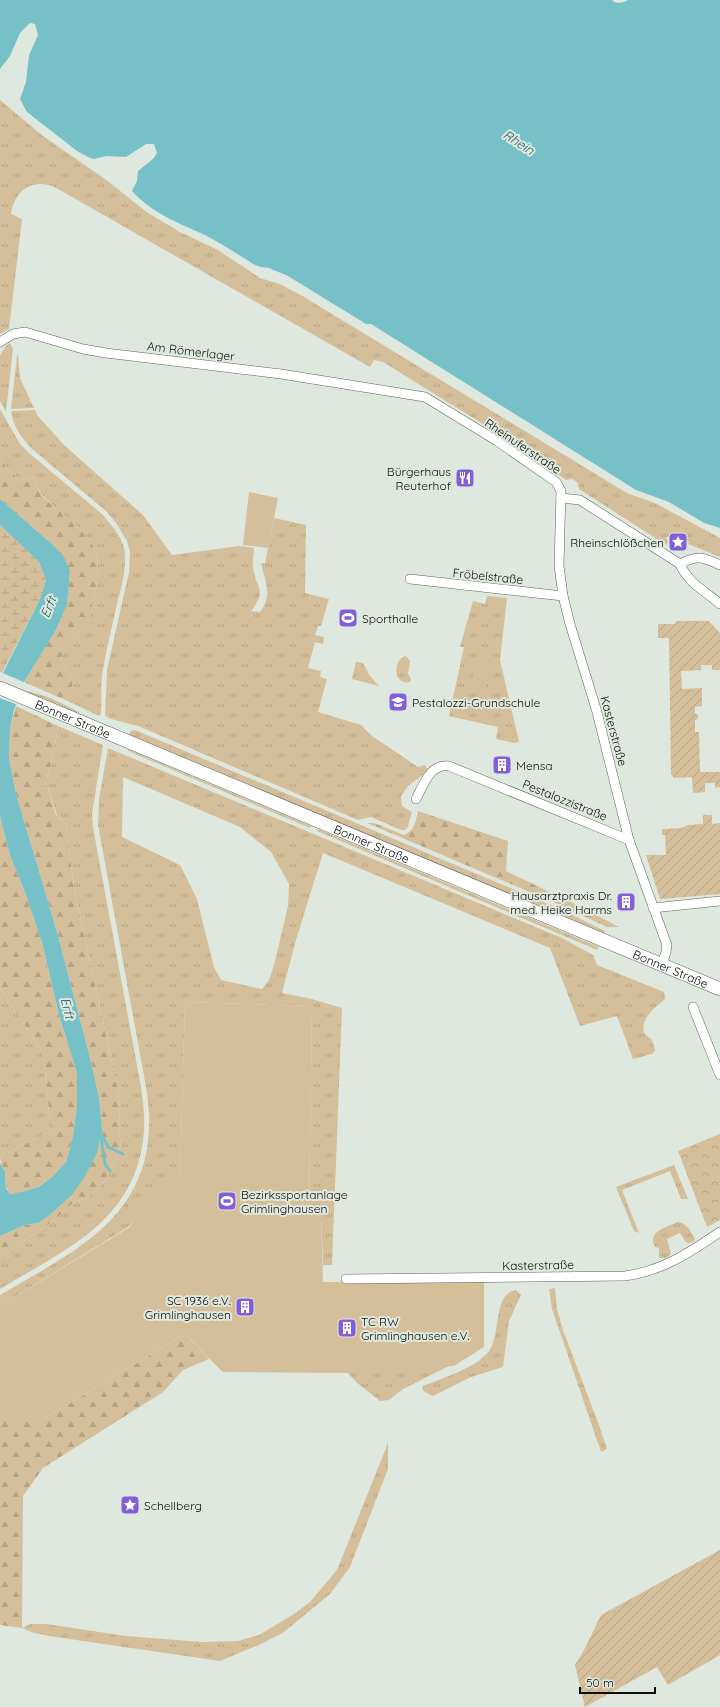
<svg xmlns="http://www.w3.org/2000/svg" width="720" height="1707" viewBox="0 0 720 1707" font-family="Quicksand,sans-serif">
<defs>
<pattern id="grass-tufts" width="24" height="20" patternUnits="userSpaceOnUse"><rect width="24" height="20" fill="#d5bf9a"/><path d="M3 7l-1-3M5 7V3M7 7l1-3M15 17l-1-3M17 17v-4M19 17l1-3" fill="none" stroke="#b6a383"/></pattern>
<pattern id="forest-firs" width="22" height="20" patternUnits="userSpaceOnUse"><rect width="22" height="20" fill="#d5bf9a"/><path d="M5 1l3.5 6h-7zM16 11l3.5 6h-7z" fill="#b6a383"/></pattern>
<pattern id="wetland-marsh" width="20" height="14" patternUnits="userSpaceOnUse"><rect width="20" height="14" fill="#d5bf9a"/><path d="M1 5h8M5 5V1M11 12h8M15 12V8" fill="none" stroke="#b6a383"/></pattern>
<pattern id="park-crowns" width="20" height="18" patternUnits="userSpaceOnUse"><rect width="20" height="18" fill="#d5bf9a"/><path d="M2 6a3 3 0 1 1 6 0M12 15a3 3 0 1 1 6 0" fill="none" stroke="#b6a383"/></pattern>
<pattern id="garden-furrows" width="10" height="10" patternUnits="userSpaceOnUse"><rect width="10" height="10" fill="#d5bf9a"/><path d="M-1 1l2-2M0 10L10 0M9 11l2-2" fill="none" stroke="#b6a383"/></pattern>
</defs>
<rect width="100%" height="100%" fill="#dfe8de"/>
<g fill="url(#grass-tufts)" fill-rule="evenodd">
<path d="M 0,100 L 43,136 L 105,179 L 148,213 L 180,232 L 218,250 L 260,278 L 280,284 L 304,297 L 627,493 L 657,504 L 720,538 L 720,557 L 688,544 L 689,542 C 681,536 675,535 666,537 L 668,542 L 666,545 L 579,489 L 578,483 L 572,479 L 566,480 L 499,434 L 383,362 L 374,360 L 370,367 L 65,193 C 60,190 54,186 48,185 C 26,180 14,196 11,214 L 22,219 L 9,329 L 0,334 Z"/>
<path d="M 10,343 L 13,349 L 6,412 L 0,401 L 0,355 L 6,346 Z"/>
<path d="M 18,355 L 20,378 L 34,408 L 11,409 L 17,356 Z"/>
<path d="M 0,409 L 20,444 L 29,453 L 103,515 C 113,527 124,539 125,554 C 126,570 122,585 118,600 C 113,623 107,645 103,669 C 100,684 102,699 101,714 L 99,716 L 72,703 L 72,679 L 60,658 L 75,635 L 87,627 C 91,607 101,578 97,557 C 91,530 60,515 43,496 C 38,491 36,483 33,477 L 19,481 L 0,460 Z"/>
<path d="M 35,410 L 37,415 L 64,445 L 143,515 L 172,555 L 239,546 L 254,548 C 254,554 252,561 253,567 C 256,590 268,589 251,611 L 260,612 C 273,596 265,581 261,563 L 265,563 L 274,518 L 306,525 L 305,593 L 329,599 L 321,626 L 318,626 L 315,635 L 324,637 L 323,644 L 315,642 L 308,668 L 321,671 L 320,677 L 327,679 L 318,712 L 361,725 L 372,736 L 418,767 L 425,765 L 428,771 L 408,786 L 401,796 L 402,806 L 412,812 L 408,827 L 405,830 L 401,830 L 371,817 L 358,820 L 138,726 L 111,719 L 105,716 L 107,670 L 129,572 L 130,552 L 127,541 L 116,523 L 107,512 L 31,448 C 21,437 13,426 11,411 Z"/>
<path d="M 487,596 L 507,598 L 500,660 L 519,742 L 514,743 L 496,739 L 498,727 L 449,716 L 464,647 L 460,647 L 473,601 L 485,604 Z"/>
<path d="M 406,656 L 410,661 L 408,674 L 411,679 L 410,682 C 395,686 392,664 403,657 Z"/>
<path d="M 356,662 L 363,663 L 370,676 L 379,686 L 352,679 Z"/>
<path d="M 28,691 L 51,698 L 79,712 L 78,715 L 27,694 Z"/>
<path d="M 58,726 L 103,745 L 92,814 L 93,827 L 141,1087 C 143,1101 145,1116 144,1130 C 138,1220 68,1248 0,1289 L 0,1257 L 56,1219 L 75,1201 L 86,1199 L 103,1184 L 120,1149 L 121,1142 L 119,1133 L 120,1107 L 117,1085 L 74,888 L 66,824 L 57,815 L 46,782 L 54,752 Z"/>
<path d="M 135,730 L 560,909 L 605,931 L 604,935 L 155,747 L 129,734 L 131,731 Z"/>
<path d="M 108,748 L 562,938 L 593,955 L 597,965 L 664,992 L 665,999 C 656,1007 638,1020 645,1034 C 647,1036 650,1038 652,1040 C 653,1043 654,1047 655,1050 L 652,1054 L 633,1059 L 617,1016 L 580,1026 L 550,948 L 323,853 L 296,940 L 282,993 L 312,999 L 342,1008 L 332,1265 L 323,1265 L 321,1217 L 309,1215 L 312,1006 L 185,1002 L 180,1179 L 136,1213 L 130,1226 L 0,1306 L 0,1295 C 69,1254 145,1222 149,1129 C 150,1115 148,1101 146,1087 L 98,825 L 99,799 ZM 123,777 L 240,827 L 271,852 L 289,884 L 288,906 L 274,965 L 269,980 L 262,989 L 221,980 L 214,967 L 197,899 L 180,865 L 122,837 Z"/>
<path d="M 129,750 L 311,826 L 310,828 L 128,751 Z"/>
<path d="M 318,829 L 599,947 L 597,950 L 317,831 Z"/>
<path d="M 0,988 L 43,1053 L 51,1131 L 7,1153 L 0,1154 Z"/>
<path d="M 674,1165 L 688,1199 L 681,1199 L 670,1171 L 622,1190 L 639,1233 L 634,1231 L 616,1187 Z"/>
<path d="M 678,1222 C 687,1223 691,1232 695,1239 L 693,1242 L 688,1243 L 685,1241 L 680,1233 L 667,1239 L 671,1254 L 666,1258 L 659,1258 L 659,1248 L 655,1247 C 647,1230 666,1228 678,1222 Z"/>
<path d="M 555,1288 L 557,1309 L 563,1330 L 600,1428 L 607,1449 L 601,1452 L 552,1309 L 549,1289 Z"/>
<path d="M 516,1290 L 521,1295 L 509,1321 L 503,1367 L 471,1377 L 433,1396 L 425,1392 L 422,1389 L 423,1386 C 444,1377 475,1369 489,1351 C 501,1335 493,1293 516,1290 Z"/>
<path d="M 201,1339 L 453,1364 L 403,1389 L 389,1400 L 380,1401 L 356,1382 L 348,1373 L 223,1372 L 195,1344 Z"/>
<path d="M 388,1443 L 388,1469 L 350,1567 L 330,1594 L 284,1632 L 261,1644 L 220,1661 L 49,1636 L 31,1632 L 22,1628 L 30,1624 L 46,1624 L 126,1636 L 202,1642 L 238,1641 L 259,1635 L 294,1614 L 310,1602 L 337,1570 Z"/>
</g>
<g fill="url(#forest-firs)">
<path d="M 0,460 L 19,481 L 33,477 C 36,483 38,491 42,496 C 60,515 91,529 97,557 C 101,578 91,607 87,628 L 75,635 L 60,658 L 72,679 L 72,703 L 24,682 L 57,628 L 67,605 L 70,571 L 53,545 L 0,499 Z"/>
<path d="M 16,706 L 58,726 L 54,752 L 46,782 L 56,815 L 66,824 L 74,888 L 117,1085 L 120,1107 L 119,1133 L 121,1142 L 120,1149 L 103,1184 L 86,1199 L 75,1201 L 56,1219 L 0,1257 L 0,1236 L 25,1225 L 38,1223 L 50,1215 L 71,1196 L 102,1129 L 99,1097 L 88,1050 L 57,932 L 16,794 L 9,759 L 10,728 Z"/>
<path d="M 418,811 L 508,841 L 506,871 L 577,905 L 619,927 L 607,927 L 558,904 L 367,823 L 374,823 L 404,835 C 414,832 416,820 418,811 Z"/>
<path d="M 0,816 L 10,855 L 26,895 L 43,946 L 59,1015 L 77,1073 L 77,1107 L 72,1141 L 66,1162 L 52,1177 L 39,1187 L 14,1194 L 9,1193 C 5,1186 7,1180 5,1173 C 2,1165 0,1163 0,1154 L 7,1153 L 51,1131 L 43,1053 L 0,988 Z"/>
<path d="M 185,1334 L 209,1359 L 183,1370 L 163,1392 L 43,1468 L 23,1496 L 22,1628 L 0,1625 L 0,1417 L 8,1419 L 40,1421 Z"/>
</g>
<path fill="url(#wetland-marsh)" d="M 0,525 L 39,562 L 46,580 L 40,599 L 2,673 L 0,672 Z"/>
<path fill="url(#park-crowns)" d="M 720,1134 L 720,1220 L 707,1227 L 678,1151 Z"/>
<g fill="url(#garden-furrows)">
<path d="M 676,621 L 709,621 L 720,633 L 720,670 L 712,670 L 712,665 L 701,665 L 701,670 L 681,671 L 682,689 L 702,688 L 702,706 L 695,707 L 695,714 L 698,714 L 698,719 L 695,720 L 695,732 L 699,732 L 700,772 L 720,772 L 720,787 L 715,788 L 715,783 L 705,783 L 705,792 L 693,793 L 692,777 L 674,778 L 671,774 L 669,638 L 658,638 L 658,624 L 675,624 Z"/>
<path d="M 703,815 L 712,815 L 712,824 L 720,823 L 720,894 L 660,899 L 646,855 L 666,855 L 665,835 L 662,835 L 662,829 L 681,828 L 688,825 L 703,824 Z"/>
<path d="M 720,1550 L 720,1655 L 668,1685 L 657,1667 L 585,1707 L 575,1665 L 583,1652 L 601,1615 Z"/>
</g>
<g fill="#d5bf9a">
<path d="M 249,492 L 278,498 L 268,548 L 243,545 Z"/>
<path d="M 476,660 L 490,663 L 485,690 L 471,687 Z"/>
<path d="M 185,1002 L 312,1006 L 309,1214 L 321,1217 L 323,1282 L 484,1280 L 484,1347 L 454,1366 L 336,1372 L 223,1372 L 185,1334 L 40,1421 L 21,1423 L 0,1417 L 0,1306 L 130,1227 L 136,1213 L 164,1179 L 180,1179 Z"/>
</g>
<g fill="#76c1c8">
<path d="M 0,0 L 612,0 C 614,4 624,3 628,0 L 720,0 L 720,528 L 704,523 L 669,502 L 636,490 L 371,324 L 366,324 L 288,276 L 269,268 L 261,267 L 255,265 C 239,255 222,244 205,235 C 178,223 152,213 132,191 L 137,181 L 138,171 L 153,159 L 157,153 L 154,144 L 146,144 L 126,157 L 106,156 L 94,159 L 90,158 L 77,151 L 27,112 L 20,99 L 26,82 L 29,55 L 38,35 L 35,24 L 30,23 L 20,33 L 10,56 L 0,69 Z"/>
<path d="M 0,499 L 53,545 L 64,557 L 70,571 L 67,605 L 57,628 L 24,682 L 14,710 L 10,728 L 9,759 L 16,794 L 57,932 L 88,1050 L 99,1097 L 102,1129 L 97,1153 L 85,1176 L 71,1196 L 50,1215 L 38,1223 L 25,1225 L 0,1236 L 0,1163 L 5,1172 L 6,1188 L 9,1193 L 14,1194 L 39,1187 L 52,1177 L 66,1162 L 72,1141 L 77,1107 L 77,1073 L 59,1015 L 43,946 L 26,895 L 10,855 L 0,816 L 0,679 L 40,599 L 46,580 L 39,562 L 0,525 Z"/>
</g>
<path fill="#dfe8de" d="M 0,672 L 26,683 L 18,705 L 0,698 Z"/>
<g fill="none" stroke-linecap="round" stroke-linejoin="round">
<g stroke="#76c1c8" stroke-width="3">
<path d="M 100,1130 L 105,1164 L 110,1171"/>
<path d="M 102,1135 L 108,1147 L 123,1154"/>
</g>
<g stroke="#5b635a" stroke-width="10">
<g id="street">
<path d="M 0,342 L 13,334 L 25,332 L 83,349 L 106,353 L 281,374 L 425,397 L 497,441 L 556,482 L 561,491 L 559,566 L 563,596 L 570,624 L 597,712 L 629,840 L 667,945 L 666,952 L 662,965"/>
<path d="M 561,498 L 580,500 L 680,564 C 698,555 702,557 720,565"/>
<path d="M 680,564 C 688,583 705,591 720,604"/>
<path d="M 410,579 L 563,596"/>
<path d="M 416,799 C 423,786 430,763 449,766 L 629,840"/>
<path d="M 653,908 L 720,901"/>
<path d="M 693,1007 L 720,1075"/>
<path d="M 346,1279 L 625,1276 C 662,1271 689,1253 720,1232"/>
</g>
</g>
<g stroke="#5b635a" stroke-width="14">
<g id="secondary">
<path id="s1" d="M 0,688 L 720,989"/>
</g>
</g>
<use href="#street" stroke="#fff" stroke-width="9"/>
<use href="#secondary" stroke="#fff" stroke-width="13"/>
</g>
<defs>
<g id="restaurant-square" transform="scale(1)"><rect x="-9" y="-9" width="18" height="18" rx="4" fill="#825ed9" stroke="#dfe8de"/><path d="M-5-6h1v4h1v-4h1v4h1v-4h1v5L-1.5 .5V6h-2V.5L-5-1ZM5-6V6H3V1.5H1.5Q1.5-4 5-6Z" fill="#fff"/></g>
<g id="sight-square" transform="scale(1)"><rect x="-9" y="-9" width="18" height="18" rx="4" fill="#825ed9" stroke="#dfe8de"/><path d="M0-6L1.8-2.2L6-1.7L2.9 1.2L3.7 5.4L0 3.3L-3.7 5.4L-2.9 1.2L-6-1.7L-1.8-2.2Z" fill="#fff"/></g>
<g id="stadium-square" transform="scale(1)"><rect x="-9" y="-9" width="18" height="18" rx="4" fill="#825ed9" stroke="#dfe8de"/><path d="M0-5a6.5 5 0 1 0 0 10a6.5 5 0 1 0 0-10ZM-3.5-1.8h7v3.6h-7Z" fill="#fff"/></g>
<g id="school-square" transform="scale(1)"><rect x="-9" y="-9" width="18" height="18" rx="4" fill="#825ed9" stroke="#dfe8de"/><path d="M0-5L7-2L0 1L-7-2ZM-4 1L0 2.5L4 1V4Q0 6-4 4Z" fill="#fff"/></g>
<g id="building-square" transform="scale(1)"><rect x="-9" y="-9" width="18" height="18" rx="4" fill="#825ed9" stroke="#dfe8de"/><path d="M-4-6H4V6H1V3H-1V6H-4ZM-2.5-4.3h1.7v1.8h-1.7ZM.8-4.3h1.7v1.8H.8ZM-2.5-1h1.7V.8h-1.7ZM.8-1h1.7V.8H.8Z" fill="#fff"/></g>
</defs>
<g fill-rule="evenodd">
<use href="#restaurant-square" x="465" y="478"/>
<use href="#sight-square" x="678" y="542"/>
<use href="#stadium-square" x="348" y="618"/>
<use href="#school-square" x="398" y="702"/>
<use href="#building-square" x="502" y="765"/>
<use href="#building-square" x="626" y="902"/>
<use href="#stadium-square" x="227" y="1201"/>
<use href="#building-square" x="245" y="1307"/>
<use href="#building-square" x="347" y="1328"/>
<use href="#sight-square" x="130" y="1505"/>
</g>
<g text-anchor="middle" dominant-baseline="central" stroke-width="4" stroke-linejoin="round" paint-order="stroke">
<g font-size="12" fill="#0a0d09" stroke="#dfe8de">
<text transform="translate(191 351) rotate(7)">Am Römerlager</text>
<text transform="translate(523 446) rotate(34)">Rheinuferstraße</text>
<text transform="translate(488 576) rotate(6)">Fröbelstraße</text>
<text stroke="none"><textPath href="#s1" startOffset="79">Bonner Straße</textPath></text>
<text transform="translate(614 731) rotate(75)">Kasterstraße</text>
<text transform="translate(565 800) rotate(22)">Pestalozzistraße</text>
<text stroke="none"><textPath href="#s1" startOffset="403">Bonner Straße</textPath></text>
<text stroke="none"><textPath href="#s1" startOffset="727">Bonner Straße</textPath></text>
<text transform="translate(538 1265) rotate(-1)">Kasterstraße</text>
</g>
<g font-size="12" fill="#0a0d09" stroke="#dfe8de" text-anchor="start">
<text x="451" y="471" text-anchor="end">Bürgerhaus<tspan x="451" dy="14">Reuterhof</tspan></text>
<text x="664" y="542" text-anchor="end">Rheinschlößchen</text>
<text x="362" y="618">Sporthalle</text>
<text x="412" y="702">Pestalozzi-Grundschule</text>
<text x="516" y="765">Mensa</text>
<text x="612" y="895" text-anchor="end">Hausarztpraxis Dr.<tspan x="612" dy="14">med. Heike Harms</tspan></text>
<text x="241" y="1194">Bezirkssportanlage<tspan x="241" dy="14">Grimlinghausen</tspan></text>
<text x="231" y="1300" text-anchor="end">SC 1936 e.V.<tspan x="231" dy="14">Grimlinghausen</tspan></text>
<text x="361" y="1321">TC RW<tspan x="361" dy="14">Grimlinghausen e.V.</tspan></text>
<text x="144" y="1505">Schellberg</text>
</g>
<g font-size="13" font-style="italic" fill="#205f64" stroke="#dfe8de">
<text transform="translate(519 142) rotate(33)">Rhein</text>
<text transform="translate(48 607) rotate(-67)">Erft</text>
<text transform="translate(68 1008) rotate(75)">Erft</text>
</g>
</g>
<path d="M580 1687v6h75v-6" fill="none" stroke="#0a0d09" stroke-width="2"/>
<text x="586" y="1687" font-size="12" fill="#0a0d09" stroke="#dfe8de" stroke-width="3" paint-order="stroke">50 m</text>
</svg>
